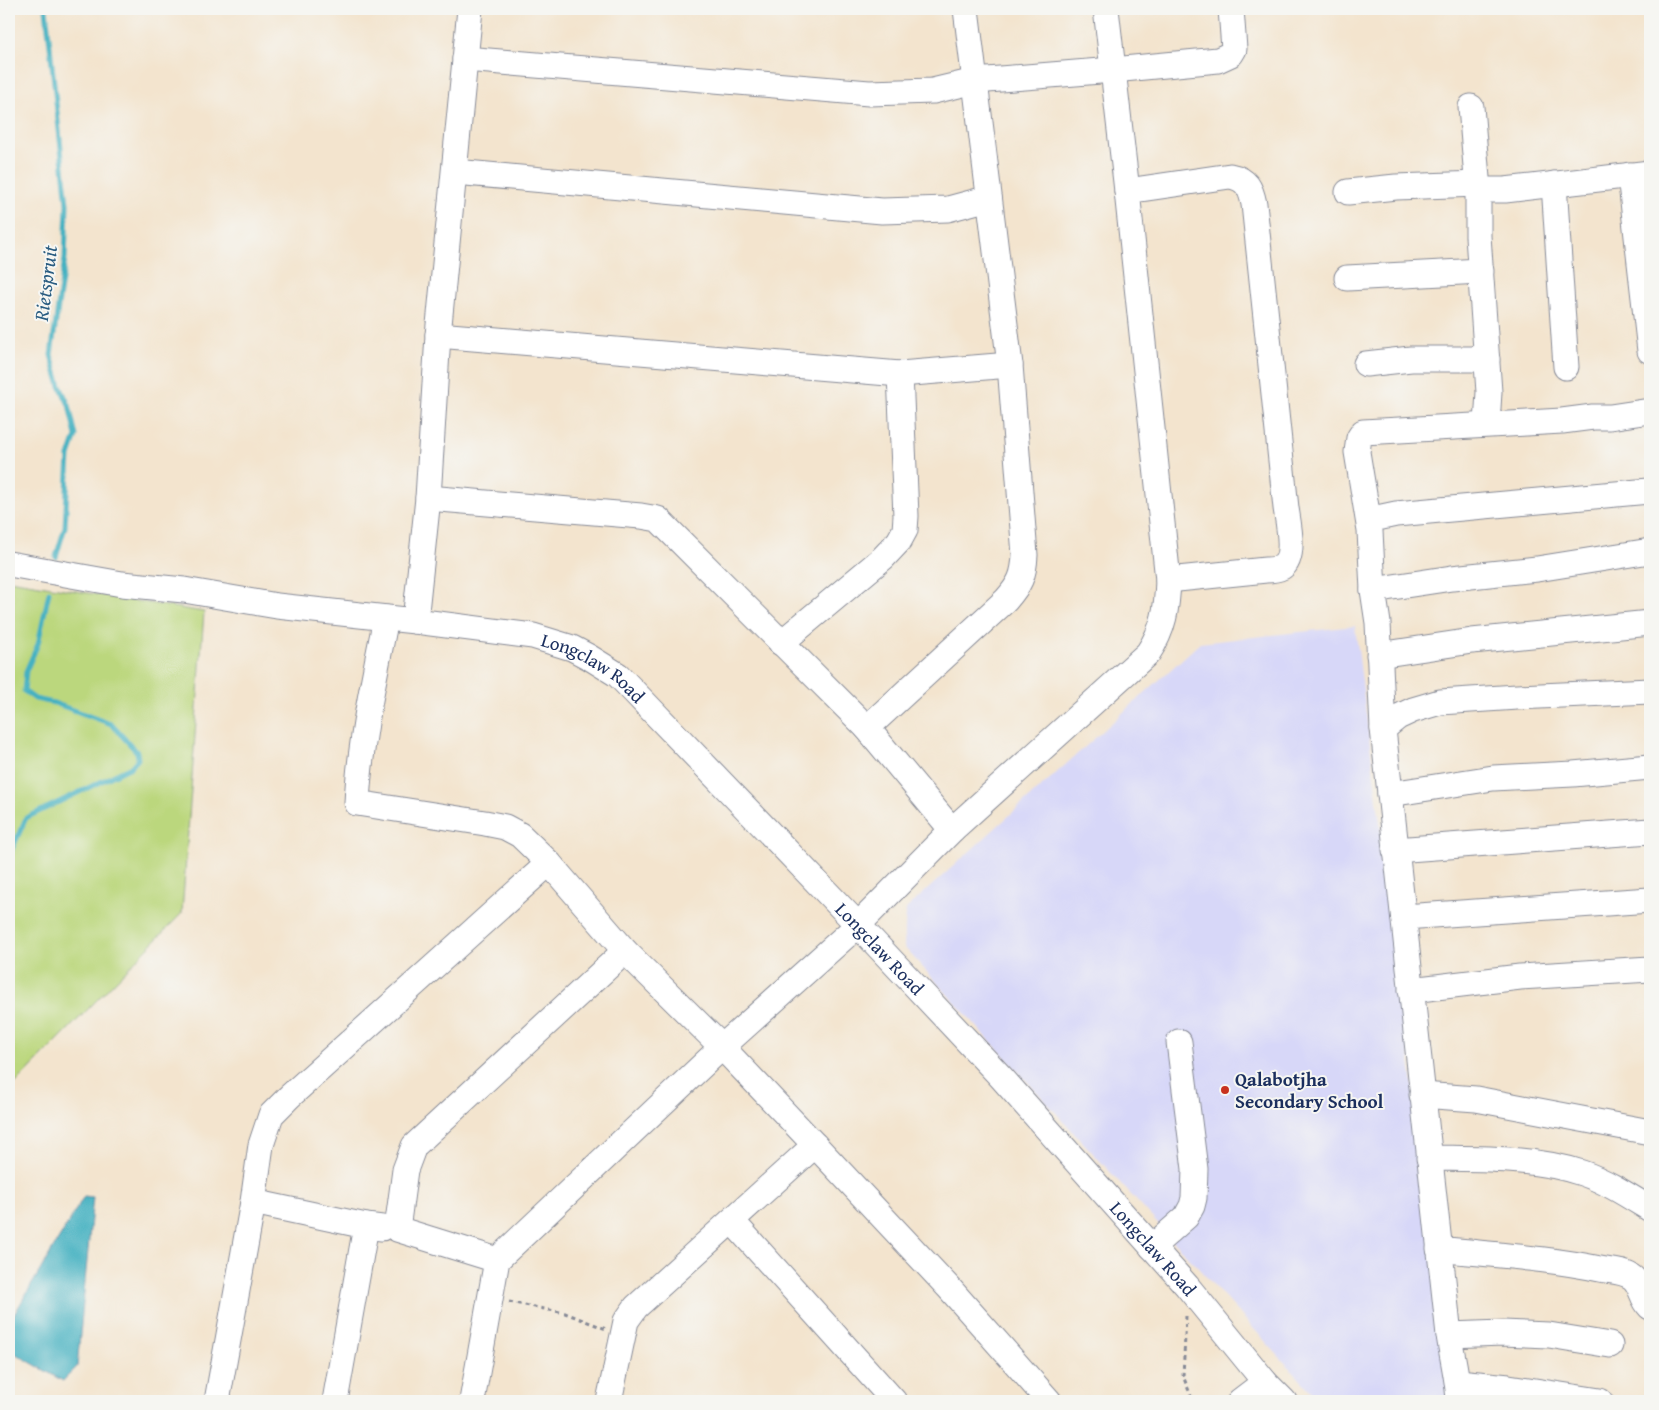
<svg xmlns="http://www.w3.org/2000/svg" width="1659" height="1410" viewBox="0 0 1659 1410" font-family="'Gentium Book Plus',serif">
<rect width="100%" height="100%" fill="#f6f6f2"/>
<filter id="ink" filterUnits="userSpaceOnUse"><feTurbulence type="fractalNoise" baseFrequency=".02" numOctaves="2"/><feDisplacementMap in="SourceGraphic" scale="10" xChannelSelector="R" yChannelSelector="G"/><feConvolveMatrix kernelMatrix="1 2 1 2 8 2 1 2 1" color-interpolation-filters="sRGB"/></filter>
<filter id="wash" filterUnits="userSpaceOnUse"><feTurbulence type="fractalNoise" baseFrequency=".0096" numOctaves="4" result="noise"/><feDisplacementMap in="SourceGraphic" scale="20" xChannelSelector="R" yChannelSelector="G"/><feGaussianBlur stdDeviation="1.12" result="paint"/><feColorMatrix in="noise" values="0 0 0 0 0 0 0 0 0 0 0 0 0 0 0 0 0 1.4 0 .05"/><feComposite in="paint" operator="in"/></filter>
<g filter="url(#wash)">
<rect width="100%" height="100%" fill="#f3e4ce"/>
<path fill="#d7d7f8" d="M 1355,626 L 1453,1401 L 1320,1401 L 904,947 L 906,909 L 1200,643 Z"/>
<path fill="#bbd77d" stroke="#6b836e" d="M 9,580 L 204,612 L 182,913 L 9,1090 Z"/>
<path fill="#44b1c1" stroke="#307090" d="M 84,1196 L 93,1197 L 77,1367 L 63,1381 L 9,1350 L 9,1323 Z"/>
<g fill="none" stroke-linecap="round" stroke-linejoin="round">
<g stroke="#44b1c1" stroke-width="5">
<path d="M 46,9 L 67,204 L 65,258 L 51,355 L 60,386 L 69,405 L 76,436 L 69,456 L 65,527 L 56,557"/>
<path d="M 9,856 L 26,818 L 131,767 L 138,759 L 137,752 L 111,724 L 54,703 L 35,699 L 24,691 L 26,671 L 38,644 L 49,592"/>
</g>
</g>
</g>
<g filter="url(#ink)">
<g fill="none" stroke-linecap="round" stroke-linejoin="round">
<g stroke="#878a96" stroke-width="27">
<g id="minor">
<path d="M 465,59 L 869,93 L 933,91 L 975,81 L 1113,70 L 1218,60 L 1231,54 L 1234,49 L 1231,9"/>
<path d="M 1471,107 L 1478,190 L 1478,236 L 1489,392 L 1487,424"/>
<path d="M 455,172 L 882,211 L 948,209 L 989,198"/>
<path d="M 1630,175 L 1650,351"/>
<path d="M 1554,184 L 1566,367"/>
<path d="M 1478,190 L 1505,190 L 1650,173"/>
<path d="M 1127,191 L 1230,176 C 1247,179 1251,189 1254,204 L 1286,508 C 1288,522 1296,557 1282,567 C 1278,569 1272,570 1266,570 L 1168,580"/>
<path d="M 1348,192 L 1396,187 L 1478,184"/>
<path d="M 1347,278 L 1481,271"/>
<path d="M 438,335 L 900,374 L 1010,365"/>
<path d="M 1366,364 L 1411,359 L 1487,359"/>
<path d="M 428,498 L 641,516 L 658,519 L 867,728 L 952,830"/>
<path d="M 1369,518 L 1382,517 L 1396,514 L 1649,491"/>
<path id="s1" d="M 9,564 L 122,584 L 184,590 L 277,606 L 415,621 L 533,636 L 572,648 L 589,657 L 618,675 L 858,925 L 1001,1077 L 1187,1286 L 1265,1382 L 1284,1401"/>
<path d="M 1373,590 L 1452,578 L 1537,569 L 1650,551"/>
<path d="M 386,618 C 374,679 360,741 357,803 L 485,823 L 505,827 L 520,835 L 549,863 L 625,951 L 722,1047 L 815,1145 L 950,1289 L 1049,1401"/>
<path d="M 415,621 L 428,498 L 438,335 L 470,9"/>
<path d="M 781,643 L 883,558 L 899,541 L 905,530 L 906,516 L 900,374"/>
<path d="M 1379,655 L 1472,641 L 1650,623"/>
<path d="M 867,728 L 1006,600 C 1020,584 1024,576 1025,555 L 1010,365 L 966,9"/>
<path d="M 1383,729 L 1398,717 L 1413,710 L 1440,702 L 1517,697 L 1650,691"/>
<path d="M 1390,794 L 1493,778 L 1573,774 L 1650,767"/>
<path d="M 1395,850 L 1650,831"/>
<path d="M 1404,917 L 1650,900"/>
<path d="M 1411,990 L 1520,977 L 1650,969"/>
<path d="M 1422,1095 L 1476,1099 L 1650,1132"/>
<path d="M 1429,1158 C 1480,1159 1533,1157 1582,1173 C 1606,1181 1629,1196 1650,1209"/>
<path d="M 253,1202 L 366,1226 L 382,1228"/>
<path d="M 732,1221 L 894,1401"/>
<path d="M 1152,1247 L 1186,1217 L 1192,1206 L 1194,1198 L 1195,1169 L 1179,1042"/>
<path d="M 1439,1249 C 1493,1255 1547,1258 1600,1269 C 1610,1271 1625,1271 1633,1278 C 1642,1286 1641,1298 1650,1307"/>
<path d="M 497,1260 L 397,1229 L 405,1170 L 414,1146 L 625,951"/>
<path d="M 1449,1335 L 1503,1333 L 1549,1335 L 1610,1345"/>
<path d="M 1458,1382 L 1509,1387 L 1600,1401"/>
<path d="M 217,1401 L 253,1202 L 261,1145 L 271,1115 L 290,1096 L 549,863"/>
<path d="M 335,1401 L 366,1226"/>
<path d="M 472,1401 L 497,1260 L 722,1047 L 858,925 L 952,830 L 1148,653 C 1164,629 1167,608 1168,580 L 1127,191 L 1106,9"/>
<path d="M 609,1401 L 626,1321 L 636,1307 L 815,1145"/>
<path d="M 1240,1401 L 1265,1382"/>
<path d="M 1459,1401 C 1458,1379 1452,1357 1449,1335 L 1383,729 L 1378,623 L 1373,590 L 1370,531 L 1357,452 L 1359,438 L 1363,432 L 1562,421 L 1593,417 L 1610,417 L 1650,411"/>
</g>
</g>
<g stroke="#878a96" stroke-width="3" stroke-dasharray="4 4" stroke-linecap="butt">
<path d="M 509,1302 L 565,1313 L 606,1329"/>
<path d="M 1186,1316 L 1183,1376 L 1193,1401"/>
</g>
<use href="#minor" stroke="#fff" stroke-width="25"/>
</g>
</g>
<circle fill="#c8321e" stroke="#f6f6f2" stroke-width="2" cx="1225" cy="1090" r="5"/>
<g text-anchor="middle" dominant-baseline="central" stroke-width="4" stroke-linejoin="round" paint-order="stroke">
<g font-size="19" fill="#1b2f5e" stroke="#f6f6f2">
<text stroke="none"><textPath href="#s1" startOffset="598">Longclaw Road</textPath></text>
<text stroke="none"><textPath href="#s1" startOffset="1002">Longclaw Road</textPath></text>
<text stroke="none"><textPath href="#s1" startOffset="1408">Longclaw Road</textPath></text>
</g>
<g font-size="19" font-weight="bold" fill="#1b2f5e" stroke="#f6f6f2" text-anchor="start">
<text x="1235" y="1079">Qalabotjha<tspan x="1235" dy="22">Secondary School</tspan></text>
</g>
<g font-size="20" font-style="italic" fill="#295c81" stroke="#f6f6f2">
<text transform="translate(45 283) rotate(-83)">Rietspruit</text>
</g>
</g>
<rect width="1659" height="1410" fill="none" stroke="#f6f6f2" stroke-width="30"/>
</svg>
